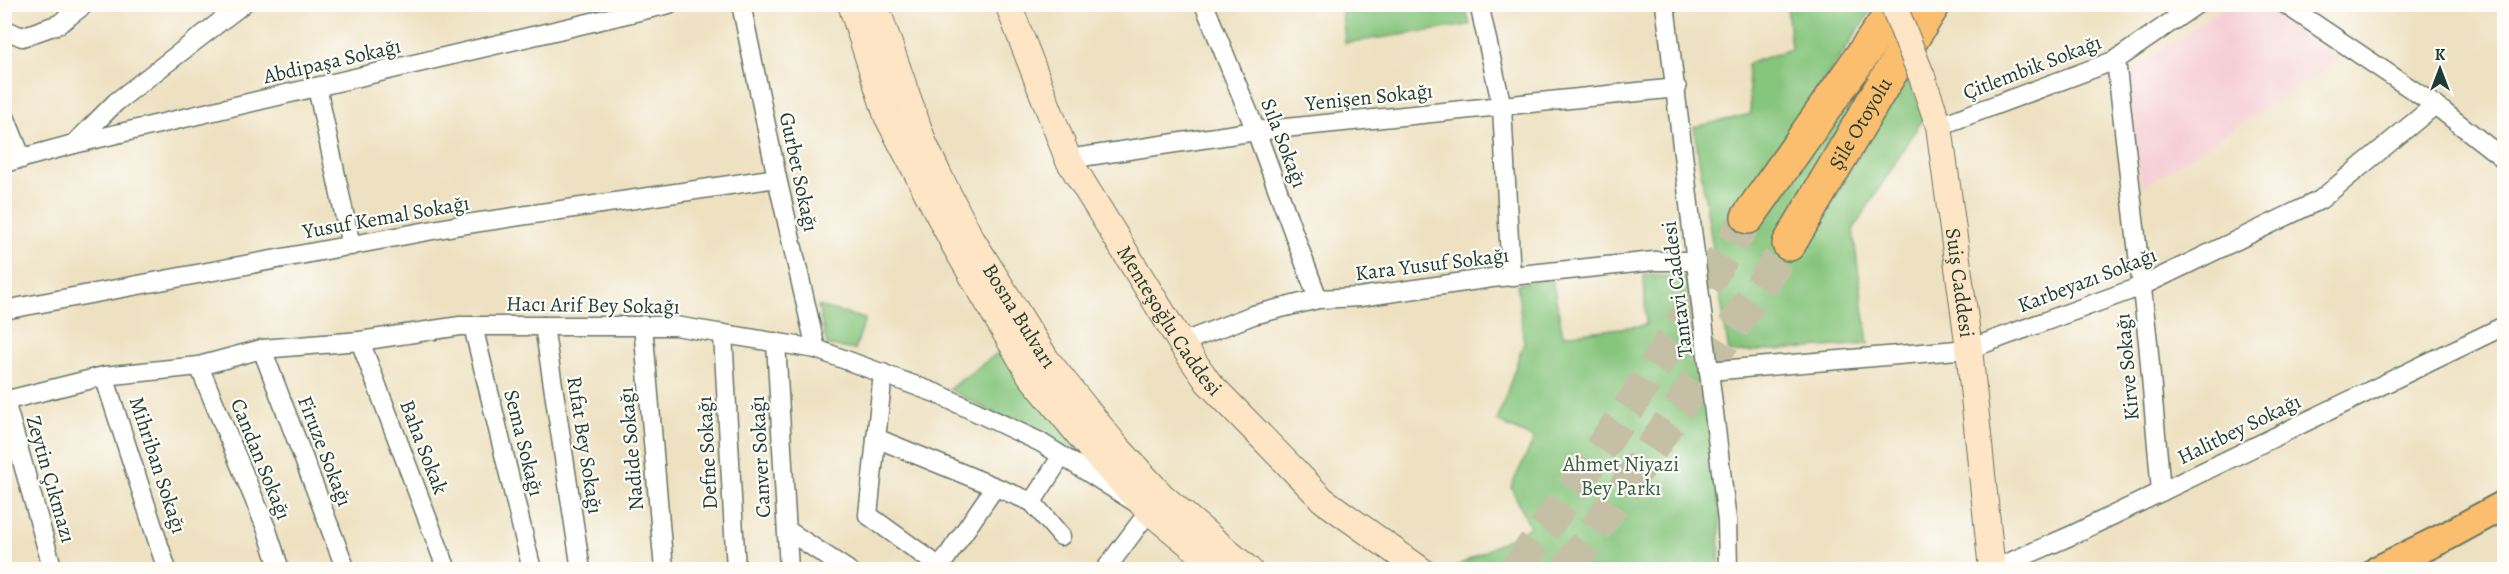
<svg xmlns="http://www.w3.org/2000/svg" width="2509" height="574" viewBox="0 0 2509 574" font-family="Alegreya,serif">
<rect width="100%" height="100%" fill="#fdfcf7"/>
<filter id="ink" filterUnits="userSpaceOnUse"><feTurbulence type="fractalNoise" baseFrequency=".0167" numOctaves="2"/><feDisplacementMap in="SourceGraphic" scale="12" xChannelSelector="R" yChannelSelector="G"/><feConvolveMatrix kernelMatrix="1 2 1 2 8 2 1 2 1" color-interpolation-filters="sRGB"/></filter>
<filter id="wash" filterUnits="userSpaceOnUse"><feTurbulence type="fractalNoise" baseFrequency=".008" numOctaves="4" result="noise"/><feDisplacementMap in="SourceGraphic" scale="24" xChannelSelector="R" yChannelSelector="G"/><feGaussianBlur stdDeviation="1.35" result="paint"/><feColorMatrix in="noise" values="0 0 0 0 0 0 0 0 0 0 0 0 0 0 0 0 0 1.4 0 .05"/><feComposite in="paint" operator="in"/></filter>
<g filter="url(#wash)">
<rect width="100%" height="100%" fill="#eee1c1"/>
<path fill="#f6cfd6" d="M 2227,5 L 2263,5 L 2341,60 L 2141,188 L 2124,77 Z"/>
<g fill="#85c57c" stroke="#528158" stroke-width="1.5">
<path d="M 1341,5 L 1465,5 L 1470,25 L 1345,43 Z"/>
<path d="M 1787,5 L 1875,5 L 1762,172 L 1758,217 L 1780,201 L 1889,28 L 1891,42 L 1810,240 L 1906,74 L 1924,117 L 1853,230 L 1868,344 L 1729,353 L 1694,127 L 1751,114 L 1747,64 L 1791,49 Z"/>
<path d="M 1644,275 L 1685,278 L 1695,297 L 1720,519 L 1719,569 L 1450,570 L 1530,527 L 1511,487 L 1534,439 L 1497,421 L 1524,342 L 1517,284 L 1552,279 L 1563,335 L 1646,325 Z"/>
<path d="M 818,306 L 865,319 L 855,350 L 827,345 Z"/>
<path d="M 1003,349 L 1094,468 L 949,389 Z"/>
</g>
</g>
<g filter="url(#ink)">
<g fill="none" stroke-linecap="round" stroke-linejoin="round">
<g stroke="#c5c0a5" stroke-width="33" stroke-dasharray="33 16" stroke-linecap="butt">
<path d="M 1516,570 L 1630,406 L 1748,217"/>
<path d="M 1567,570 L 1639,467 L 1789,244"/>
</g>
<g stroke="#677665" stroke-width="21">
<g id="street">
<path d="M 741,4 L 777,178 L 816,349"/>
<path d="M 1204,4 L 1256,131 L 1318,299"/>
<path d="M 1479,4 L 1502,107 L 1511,277"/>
<path d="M 1665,4 L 1727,521 L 1728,570"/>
<path d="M 2285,4 L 2435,105 L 2504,159"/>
<path d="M 4,29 L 22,37 L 59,24 L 85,4"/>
<path d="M 2116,60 L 2148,342 L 2161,492"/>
<path d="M 317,87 L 351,246"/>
<path d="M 4,114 L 22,159"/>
<path d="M 1939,126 L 2116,60 L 2197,4"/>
<path d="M 74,144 L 116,102 L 243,4"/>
<path d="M 1068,159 L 1256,131 L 1677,88"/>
<path d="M 4,163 L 74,144 L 669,4"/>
<path d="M 4,310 L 460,225 L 777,178"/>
<path d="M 643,325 L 664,570"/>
<path d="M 473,326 L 532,570"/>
<path d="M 544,326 L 581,570"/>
<path d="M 723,334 L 736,570"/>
<path d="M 360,341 L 447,570"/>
<path d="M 776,342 L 789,570"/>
<path d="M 1181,343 L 1253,315 L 1318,299 L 1360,297 L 1492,278 L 1654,261 L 1696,261"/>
<path d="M 262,349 L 346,570"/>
<path d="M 199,366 L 267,530 L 280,570"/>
<path d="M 1709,371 L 1969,349 L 2142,286 L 2320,200 L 2435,105"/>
<path d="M 883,373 L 868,515 L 944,570"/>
<path d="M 104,376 L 167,570"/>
<path d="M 4,401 L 104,376 L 199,366 L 262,349 L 360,341 L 460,326 L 675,326 L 816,349 L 938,394 L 1040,442 L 1149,511 L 1105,570"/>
<path d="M 5,401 L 53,570"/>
<path d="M 876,438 L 1032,502 L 1061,457"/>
<path d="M 1032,502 L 1061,536"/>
<path d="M 787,530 L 848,570"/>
<path d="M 940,567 L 995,487"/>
<path d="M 1992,570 L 2070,536 L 2504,326"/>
</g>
</g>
<g stroke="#677665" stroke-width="28">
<g id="secondary">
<path d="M 851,4 L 887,116 L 955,246 L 1030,375 L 1094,453 L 1149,511 L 1221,570"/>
<path id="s1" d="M 875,4 L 924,144 L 938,174 L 969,235 L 1046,359 L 1115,445 L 1162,496 L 1249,570"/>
<path id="s2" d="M 1008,4 L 1068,159 L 1181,343 L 1208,382 L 1323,500 L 1421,570"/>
<path id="s3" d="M 1922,77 L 1939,126 L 1969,349 L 1992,570"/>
</g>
</g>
<g stroke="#677665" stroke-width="32">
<path id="primary" d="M 2378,570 L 2447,536 L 2504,505"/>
</g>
<g stroke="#677665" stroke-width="36">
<g id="highway">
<path d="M 1748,217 L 1898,4"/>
<path id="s4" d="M 1789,244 L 1881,88 L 1934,4"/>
</g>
</g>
<use href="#street" stroke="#fff" stroke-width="18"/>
<use href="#secondary" stroke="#fde5c5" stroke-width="26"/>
<use href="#primary" stroke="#fabe6e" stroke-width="28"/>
<use href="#highway" stroke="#fabe6e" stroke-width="33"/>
<g stroke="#677665" stroke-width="28" stroke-linecap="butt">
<path id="secondary-bridge" d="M 1893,4 L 1922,77"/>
</g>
<use href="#secondary-bridge" stroke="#fde5c5" stroke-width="26"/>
</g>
</g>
<g text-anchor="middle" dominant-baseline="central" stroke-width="4.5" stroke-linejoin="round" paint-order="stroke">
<g font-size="21" fill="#1f3d34" stroke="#fdfcf7">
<text transform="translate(332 61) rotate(-13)">Abdipaşa Sokağı</text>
<text transform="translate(2032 67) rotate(-21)">Çitlembik Sokağı</text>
<text transform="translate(1369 97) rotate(-6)">Yenişen Sokağı</text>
<text stroke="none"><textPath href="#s4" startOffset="140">Şile Otoyolu</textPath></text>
<text transform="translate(1284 143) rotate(69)">Sıla Sokağı</text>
<text transform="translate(799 172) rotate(78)">Gurbet Sokağı</text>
<text transform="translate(386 217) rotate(-10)">Yusuf Kemal Sokağı</text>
<text transform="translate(1432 264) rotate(-7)">Kara Yusuf Sokağı</text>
<text transform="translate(2087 280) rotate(-21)">Karbeyazı Sokağı</text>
<text stroke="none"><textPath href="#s3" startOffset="210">Suiş Caddesi</textPath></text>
<text transform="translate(1677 289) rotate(-97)">Tantavi Caddesi</text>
<text transform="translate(593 305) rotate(1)">Hacı Arif Bey Sokağı</text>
<text stroke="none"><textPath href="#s1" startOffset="345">Bosna Bulvarı</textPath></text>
<text stroke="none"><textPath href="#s2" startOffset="357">Menteşoğlu Caddesi</textPath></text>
<text transform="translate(2127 367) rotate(-95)">Kirve Sokağı</text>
<text transform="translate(2239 429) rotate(-26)">Halitbey Sokağı</text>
<text transform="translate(524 443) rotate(76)">Sema Sokağı</text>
<text transform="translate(585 445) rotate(81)">Rıfat Bey Sokağı</text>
<text transform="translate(424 447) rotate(69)">Baha Sokak</text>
<text transform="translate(631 449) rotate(-95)">Nadide Sokağı</text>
<text transform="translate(325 451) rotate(69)">Firuze Sokağı</text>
<text transform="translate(707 453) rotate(-93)">Defne Sokağı</text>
<text transform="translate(760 457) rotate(-93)">Canver Sokağı</text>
<text transform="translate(261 459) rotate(68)">Candan Sokağı</text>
<text transform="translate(158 465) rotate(72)">Mihriban Sokağı</text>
<text transform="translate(51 479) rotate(74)">Zeytin Çıkmazı</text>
</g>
<g font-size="21" fill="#385f46" stroke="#fdfcf7">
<text x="1621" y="464">Ahmet Niyazi<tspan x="1621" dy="24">Bey Parkı</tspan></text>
</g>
</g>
<rect width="2509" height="574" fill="none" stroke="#fdfcf7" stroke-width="24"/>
<g transform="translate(2440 69)" stroke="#fdfcf7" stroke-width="4.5" paint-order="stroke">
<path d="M0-4.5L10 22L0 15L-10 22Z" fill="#1f3d34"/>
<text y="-9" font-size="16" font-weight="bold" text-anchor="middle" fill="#1f3d34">K</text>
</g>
</svg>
